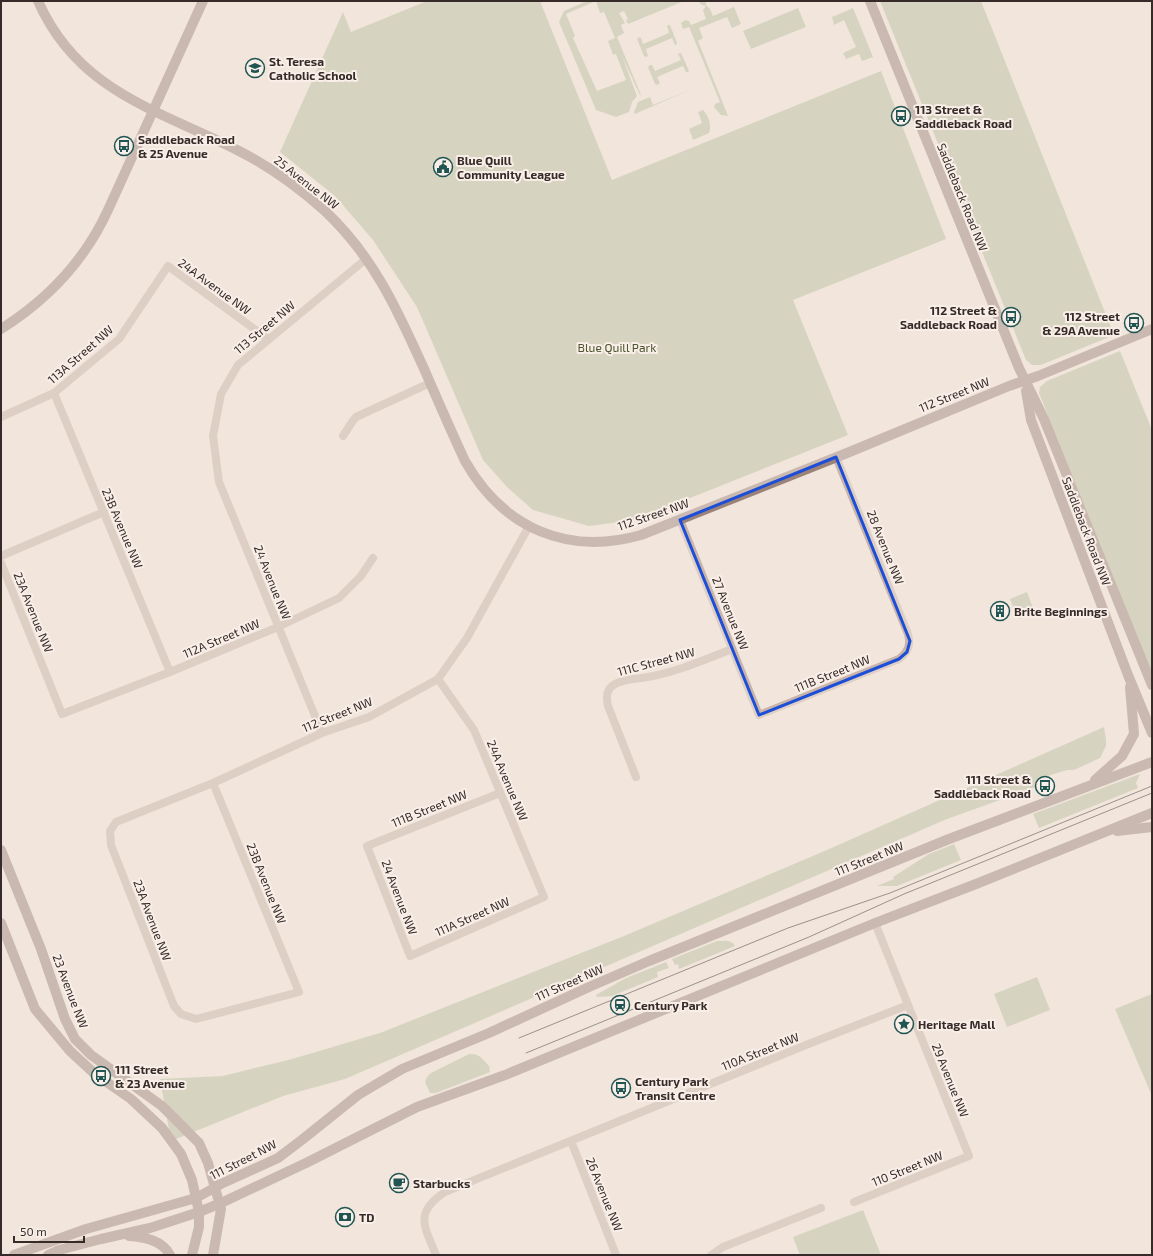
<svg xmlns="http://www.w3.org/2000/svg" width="1153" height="1256" viewBox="0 0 1153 1256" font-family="'Exo 2',sans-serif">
<rect width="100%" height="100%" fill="#f1e5dc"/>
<g fill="#b7bf9d" fill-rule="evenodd">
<path d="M 427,1 L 540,1 L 612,180 L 881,71 L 946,239 L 793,300 L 848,435 L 635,520 L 589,526 L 533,510 L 507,487 L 483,460 L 417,307 L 373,240 L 335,196 L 280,152 L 343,12 L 351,32 Z"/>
<path d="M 587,1 L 684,1 L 628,24 L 626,20 L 628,19 L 624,11 L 619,13 L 625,23 L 621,25 L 624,33 L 617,37 L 641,95 L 640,95 L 622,56 L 637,96 L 632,102 L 629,112 L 616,117 L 596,110 L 559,22 L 564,11 ZM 596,1 L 600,13 L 604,12 L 615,38 L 608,41 L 613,55 L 616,54 L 626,80 L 597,91 L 573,38 L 575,36 L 566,14 Z"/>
<path d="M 698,1 L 706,1 L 706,5 L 710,9 L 713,16 L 734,7 L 741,24 L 732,28 L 727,17 L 699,28 L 703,38 L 698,41 L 728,116 L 721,115 L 714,107 L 715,104 L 720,102 L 689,27 L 683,29 L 681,23 L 685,20 L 689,21 L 691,25 L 706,19 L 703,10 L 706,6 L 702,5 Z"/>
<path d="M 880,1 L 981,1 L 1114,335 L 1041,365 L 1032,365 L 1026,360 Z"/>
<path d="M 798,8 L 806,27 L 751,49 L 743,31 Z"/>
<path d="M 853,8 L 873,57 L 862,61 L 859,54 L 846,59 L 843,53 L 856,47 L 844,20 L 834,25 L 832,17 Z"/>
<path d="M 668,25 L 670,25 L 677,43 L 676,45 L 675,45 L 672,38 L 646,49 L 648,56 L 646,57 L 644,56 L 637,39 L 639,37 L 641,38 L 643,44 L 669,33 L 667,26 Z"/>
<path d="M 680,53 L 681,53 L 689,71 L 688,72 L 686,72 L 683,66 L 657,77 L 660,83 L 657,85 L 655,84 L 648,67 L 650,65 L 652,65 L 655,71 L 681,60 L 678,54 Z"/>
<path d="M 692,89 L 635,114 L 634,112 L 638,102 L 650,97 L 653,105 Z"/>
<path d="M 703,110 C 709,116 712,126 709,133 L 693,140 L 689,129 L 702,123 L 698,112 Z"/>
<path d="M 1120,351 L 1152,430 L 1152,673 L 1039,393 L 1040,387 L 1047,381 Z"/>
<path d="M 1027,592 L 1035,613 L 1018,619 L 1010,599 Z"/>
<path d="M 1104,727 L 1106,740 L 1106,746 L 1100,758 L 1074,770 L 1067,770 L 1044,777 L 1036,787 L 947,819 L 345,1079 L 283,1096 L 171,1141 L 160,1079 L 223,1076 L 292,1059 L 380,1033 L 624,936 L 827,850 Z"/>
<path d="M 1140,774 L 1136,783 L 1138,788 L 1039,828 L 1033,814 Z"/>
<path d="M 954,844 L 961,860 L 897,886 L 877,886 L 894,879 L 893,877 L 929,854 Z"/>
<path d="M 717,941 C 723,941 731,939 735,946 L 679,969 L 678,964 L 675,965 L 672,959 Z"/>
<path d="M 666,962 L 669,968 L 657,972 L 658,977 L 612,996 L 597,997 L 596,995 L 626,978 Z"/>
<path d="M 1037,977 L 1050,1010 L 1007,1027 L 994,994 Z"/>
<path d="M 1152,994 L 1152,1096 L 1115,1009 Z"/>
<path d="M 469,1054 C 479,1053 483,1059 489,1066 L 490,1072 L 436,1093 L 430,1093 L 425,1082 L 427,1077 L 431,1073 Z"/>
<path d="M 863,1210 L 881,1255 L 800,1255 L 793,1237 Z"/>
</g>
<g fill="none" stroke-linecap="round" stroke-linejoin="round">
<g stroke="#c8b4a9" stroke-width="8">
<path d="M 54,393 L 170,672"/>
<path d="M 1,417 L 54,393 L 119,339 L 168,266 L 268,339"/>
<path d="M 343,436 L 352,422 L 356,417 L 430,383"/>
<path d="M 680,520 L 759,715 L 899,659 C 908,652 911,645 908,634 L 836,457"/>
<path d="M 1,556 L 104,512"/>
<path d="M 1,563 L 62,714 L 170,672 L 278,627 L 339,598 L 361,576 L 373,558"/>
<path d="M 438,679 L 474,730 L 544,897 L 410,956 L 367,846 L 500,793"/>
<path d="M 322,733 L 219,482 L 213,436 L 221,394 L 238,365 L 366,259"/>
<path d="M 636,777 L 608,706 C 606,698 606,691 612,686 C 620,680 632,679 642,678 C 674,673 702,661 732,649"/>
<path d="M 213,783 L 299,992 L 196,1019 L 181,1014 L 174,1006 L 111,845 L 110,831 L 116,822 L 213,783 L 322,733 L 369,717 L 438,679 L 467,638 L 529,526"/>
<path d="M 571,1141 L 616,1255"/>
<path d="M 854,1202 L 969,1156 L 875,923"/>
<path d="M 436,1255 C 425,1227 413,1213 445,1192 L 811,1043 L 908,1005"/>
<path d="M 711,1255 L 723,1247 L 821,1208"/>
</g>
<g stroke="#9c837a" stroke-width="10">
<path d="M 38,1 C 78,92 159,110 239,151 C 271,167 299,188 325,211 C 374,257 398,311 425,371 C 438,401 451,431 465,461 C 503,528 567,556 641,535 L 847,453 L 1009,386 L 1038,376 L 1152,329"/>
<path d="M 870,1 L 1019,368 L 1044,419 L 1152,685"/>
<path d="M 1,329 C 47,300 85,260 108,210 L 203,1"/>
<path d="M 1026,391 L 1031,420 L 1128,675 L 1152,733"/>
<path d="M 1095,780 L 1122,756 L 1134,734 L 1130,687"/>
<path d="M 1117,831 L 1152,827"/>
<path d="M 1,850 L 41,949 L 65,1019 L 75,1039 L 91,1055 L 162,1106 L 199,1143 L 208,1163 L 221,1209 L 213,1255"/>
<path d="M 1,923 L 35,1009 L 70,1051 L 95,1074 L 131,1099 L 162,1128 L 181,1154 L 192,1180 L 199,1212 L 199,1227 L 192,1255"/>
<path d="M 129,1236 C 144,1237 162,1240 170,1255"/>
<path d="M 14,1255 L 86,1229 L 196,1198 L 223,1183 L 278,1158 L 303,1139 L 358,1095 L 402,1069 L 489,1033 L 589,987 L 649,961 L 949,839 L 1152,762"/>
<path d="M 48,1255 L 59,1250 L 101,1239 L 150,1228 L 199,1212 L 221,1203 L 306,1163 L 417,1107 L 505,1075 L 875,923 L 976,884 L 1152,813"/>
</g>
<g stroke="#362b28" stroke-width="1">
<path d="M 519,1038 L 788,928 L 890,893 L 1152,786"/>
<path d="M 526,1053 L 809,937 L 904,894 L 1152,793"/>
</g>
</g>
<path d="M0 0H1153V1256H0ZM 836,457 L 910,641 L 907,652 L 899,659 L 759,715 L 680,520 Z" fill="#f1e5dc" fill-opacity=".55" fill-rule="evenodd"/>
<path fill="none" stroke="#1d4ed8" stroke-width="3" stroke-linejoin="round" d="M 836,457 L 910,641 L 907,652 L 899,659 L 759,715 L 680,520 Z"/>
<defs>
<g id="school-ring" transform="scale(1)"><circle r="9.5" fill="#f9efe8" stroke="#205553" stroke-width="1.5"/><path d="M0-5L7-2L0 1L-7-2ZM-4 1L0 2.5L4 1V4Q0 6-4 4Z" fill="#205553"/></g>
<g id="bus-ring" transform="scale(1)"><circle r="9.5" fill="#f9efe8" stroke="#205553" stroke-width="1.5"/><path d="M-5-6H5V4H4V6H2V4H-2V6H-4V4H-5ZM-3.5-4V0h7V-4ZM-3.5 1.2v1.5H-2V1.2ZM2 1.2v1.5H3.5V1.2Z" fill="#205553"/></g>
<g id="civic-ring" transform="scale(1)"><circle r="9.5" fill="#f9efe8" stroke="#205553" stroke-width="1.5"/><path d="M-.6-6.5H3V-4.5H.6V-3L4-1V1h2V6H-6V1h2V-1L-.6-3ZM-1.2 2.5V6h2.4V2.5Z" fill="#205553"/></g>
<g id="building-ring" transform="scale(1)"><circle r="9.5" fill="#f9efe8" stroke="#205553" stroke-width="1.5"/><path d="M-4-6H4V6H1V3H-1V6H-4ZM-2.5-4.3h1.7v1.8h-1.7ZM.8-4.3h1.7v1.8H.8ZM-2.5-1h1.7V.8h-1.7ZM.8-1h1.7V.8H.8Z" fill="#205553"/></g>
<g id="station-ring" transform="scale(1)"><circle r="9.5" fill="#f9efe8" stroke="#205553" stroke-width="1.5"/><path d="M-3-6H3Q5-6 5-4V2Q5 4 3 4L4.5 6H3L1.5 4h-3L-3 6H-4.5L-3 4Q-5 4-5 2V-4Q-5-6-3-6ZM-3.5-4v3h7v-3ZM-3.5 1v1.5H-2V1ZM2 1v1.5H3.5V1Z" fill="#205553"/></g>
<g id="sight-ring" transform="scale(1)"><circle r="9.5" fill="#f9efe8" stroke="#205553" stroke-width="1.5"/><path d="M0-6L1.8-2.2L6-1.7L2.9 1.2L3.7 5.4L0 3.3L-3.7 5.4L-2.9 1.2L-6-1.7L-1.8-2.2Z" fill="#205553"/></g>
<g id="cafe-ring" transform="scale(1)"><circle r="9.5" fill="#f9efe8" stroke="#205553" stroke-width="1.5"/><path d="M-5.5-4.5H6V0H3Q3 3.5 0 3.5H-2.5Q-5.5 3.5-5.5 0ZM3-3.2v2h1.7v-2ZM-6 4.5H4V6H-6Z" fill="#205553"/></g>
<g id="bank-ring" transform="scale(1)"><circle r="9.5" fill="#f9efe8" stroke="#205553" stroke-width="1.5"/><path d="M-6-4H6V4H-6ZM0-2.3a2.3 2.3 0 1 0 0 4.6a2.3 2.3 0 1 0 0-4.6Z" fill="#205553"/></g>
</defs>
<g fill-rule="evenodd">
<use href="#school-ring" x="255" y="68"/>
<use href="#bus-ring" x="901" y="116"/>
<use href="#bus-ring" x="124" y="146"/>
<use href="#civic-ring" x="443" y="167"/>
<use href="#bus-ring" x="1011" y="317"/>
<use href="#bus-ring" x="1134" y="323"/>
<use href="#building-ring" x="1000" y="611"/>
<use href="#bus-ring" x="1045" y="786"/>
<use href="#station-ring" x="620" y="1005"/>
<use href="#sight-ring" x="904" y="1024"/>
<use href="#bus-ring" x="101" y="1076"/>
<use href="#bus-ring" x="621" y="1088"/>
<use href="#cafe-ring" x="399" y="1183"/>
<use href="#bank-ring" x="345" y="1217"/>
</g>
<g text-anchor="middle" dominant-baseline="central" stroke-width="4" stroke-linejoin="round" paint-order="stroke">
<g font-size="12" font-weight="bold" fill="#362b28" stroke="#f9efe8" text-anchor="start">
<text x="269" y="61">St. Teresa<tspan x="269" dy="14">Catholic School</tspan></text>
<text x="915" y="109">113 Street &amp;<tspan x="915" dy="14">Saddleback Road</tspan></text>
<text x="138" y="139">Saddleback Road<tspan x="138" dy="14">&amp; 25 Avenue</tspan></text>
<text x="457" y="160">Blue Quill<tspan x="457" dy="14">Community League</tspan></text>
<text x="997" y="310" text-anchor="end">112 Street &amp;<tspan x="997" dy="14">Saddleback Road</tspan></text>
<text x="1120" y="316" text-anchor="end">112 Street<tspan x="1120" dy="14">&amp; 29A Avenue</tspan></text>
<text x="1014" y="611">Brite Beginnings</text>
<text x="1031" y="779" text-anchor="end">111 Street &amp;<tspan x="1031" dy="14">Saddleback Road</tspan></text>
<text x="634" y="1005">Century Park</text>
<text x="918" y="1024">Heritage Mall</text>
<text x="115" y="1069">111 Street<tspan x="115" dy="14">&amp; 23 Avenue</tspan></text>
<text x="635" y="1081">Century Park<tspan x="635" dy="14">Transit Centre</tspan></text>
<text x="413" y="1183">Starbucks</text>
<text x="359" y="1217">TD</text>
</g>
<g font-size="12" fill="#362b28" stroke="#f9efe8">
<text transform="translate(307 182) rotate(38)">25 Avenue NW</text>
<text transform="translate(963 197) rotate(68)">Saddleback Road NW</text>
<text transform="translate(215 286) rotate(36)">24A Avenue NW</text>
<text transform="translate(264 327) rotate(-40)">113 Street NW</text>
<text transform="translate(80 354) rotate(-41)">113A Street NW</text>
<text transform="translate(954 394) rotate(-22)">112 Street NW</text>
<text transform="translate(653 514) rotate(-19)">112 Street NW</text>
<text transform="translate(123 528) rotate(67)">23B Avenue NW</text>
<text transform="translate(1087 531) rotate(69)">Saddleback Road NW</text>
<text transform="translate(886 547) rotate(68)">28 Avenue NW</text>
<text transform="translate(273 582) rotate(68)">24 Avenue NW</text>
<text transform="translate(34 612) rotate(68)">23A Avenue NW</text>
<text transform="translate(731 613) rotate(68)">27 Avenue NW</text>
<text transform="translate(221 638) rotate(-23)">112A Street NW</text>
<text transform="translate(656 661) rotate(-15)">111C Street NW</text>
<text transform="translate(832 673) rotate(-22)">111B Street NW</text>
<text transform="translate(337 714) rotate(-22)">112 Street NW</text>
<text transform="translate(508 780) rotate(67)">24A Avenue NW</text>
<text transform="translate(429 808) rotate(-22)">111B Street NW</text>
<text transform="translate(869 858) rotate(-22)">111 Street NW</text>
<text transform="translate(267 883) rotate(68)">23B Avenue NW</text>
<text transform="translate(400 897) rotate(69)">24 Avenue NW</text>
<text transform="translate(472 916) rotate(-24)">111A Street NW</text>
<text transform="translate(153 920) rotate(69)">23A Avenue NW</text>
<text transform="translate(569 982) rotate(-24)">111 Street NW</text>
<text transform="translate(71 991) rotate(69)">23 Avenue NW</text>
<text transform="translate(760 1051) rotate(-22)">110A Street NW</text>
<text transform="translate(951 1080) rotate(68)">29 Avenue NW</text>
<text transform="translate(243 1159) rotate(-27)">111 Street NW</text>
<text transform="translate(907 1168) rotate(-22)">110 Street NW</text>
<text transform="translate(605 1194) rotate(68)">26 Avenue NW</text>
</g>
<g font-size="12" fill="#49532d" stroke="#f9efe8">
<text x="617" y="347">Blue Quill Park</text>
</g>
</g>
<rect width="1153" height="1256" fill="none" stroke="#362b28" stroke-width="4"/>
<path d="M14 1236v6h70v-6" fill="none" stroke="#362b28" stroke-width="2"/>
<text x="20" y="1236" font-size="12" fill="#362b28" stroke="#f9efe8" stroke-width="3" paint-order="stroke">50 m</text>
</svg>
